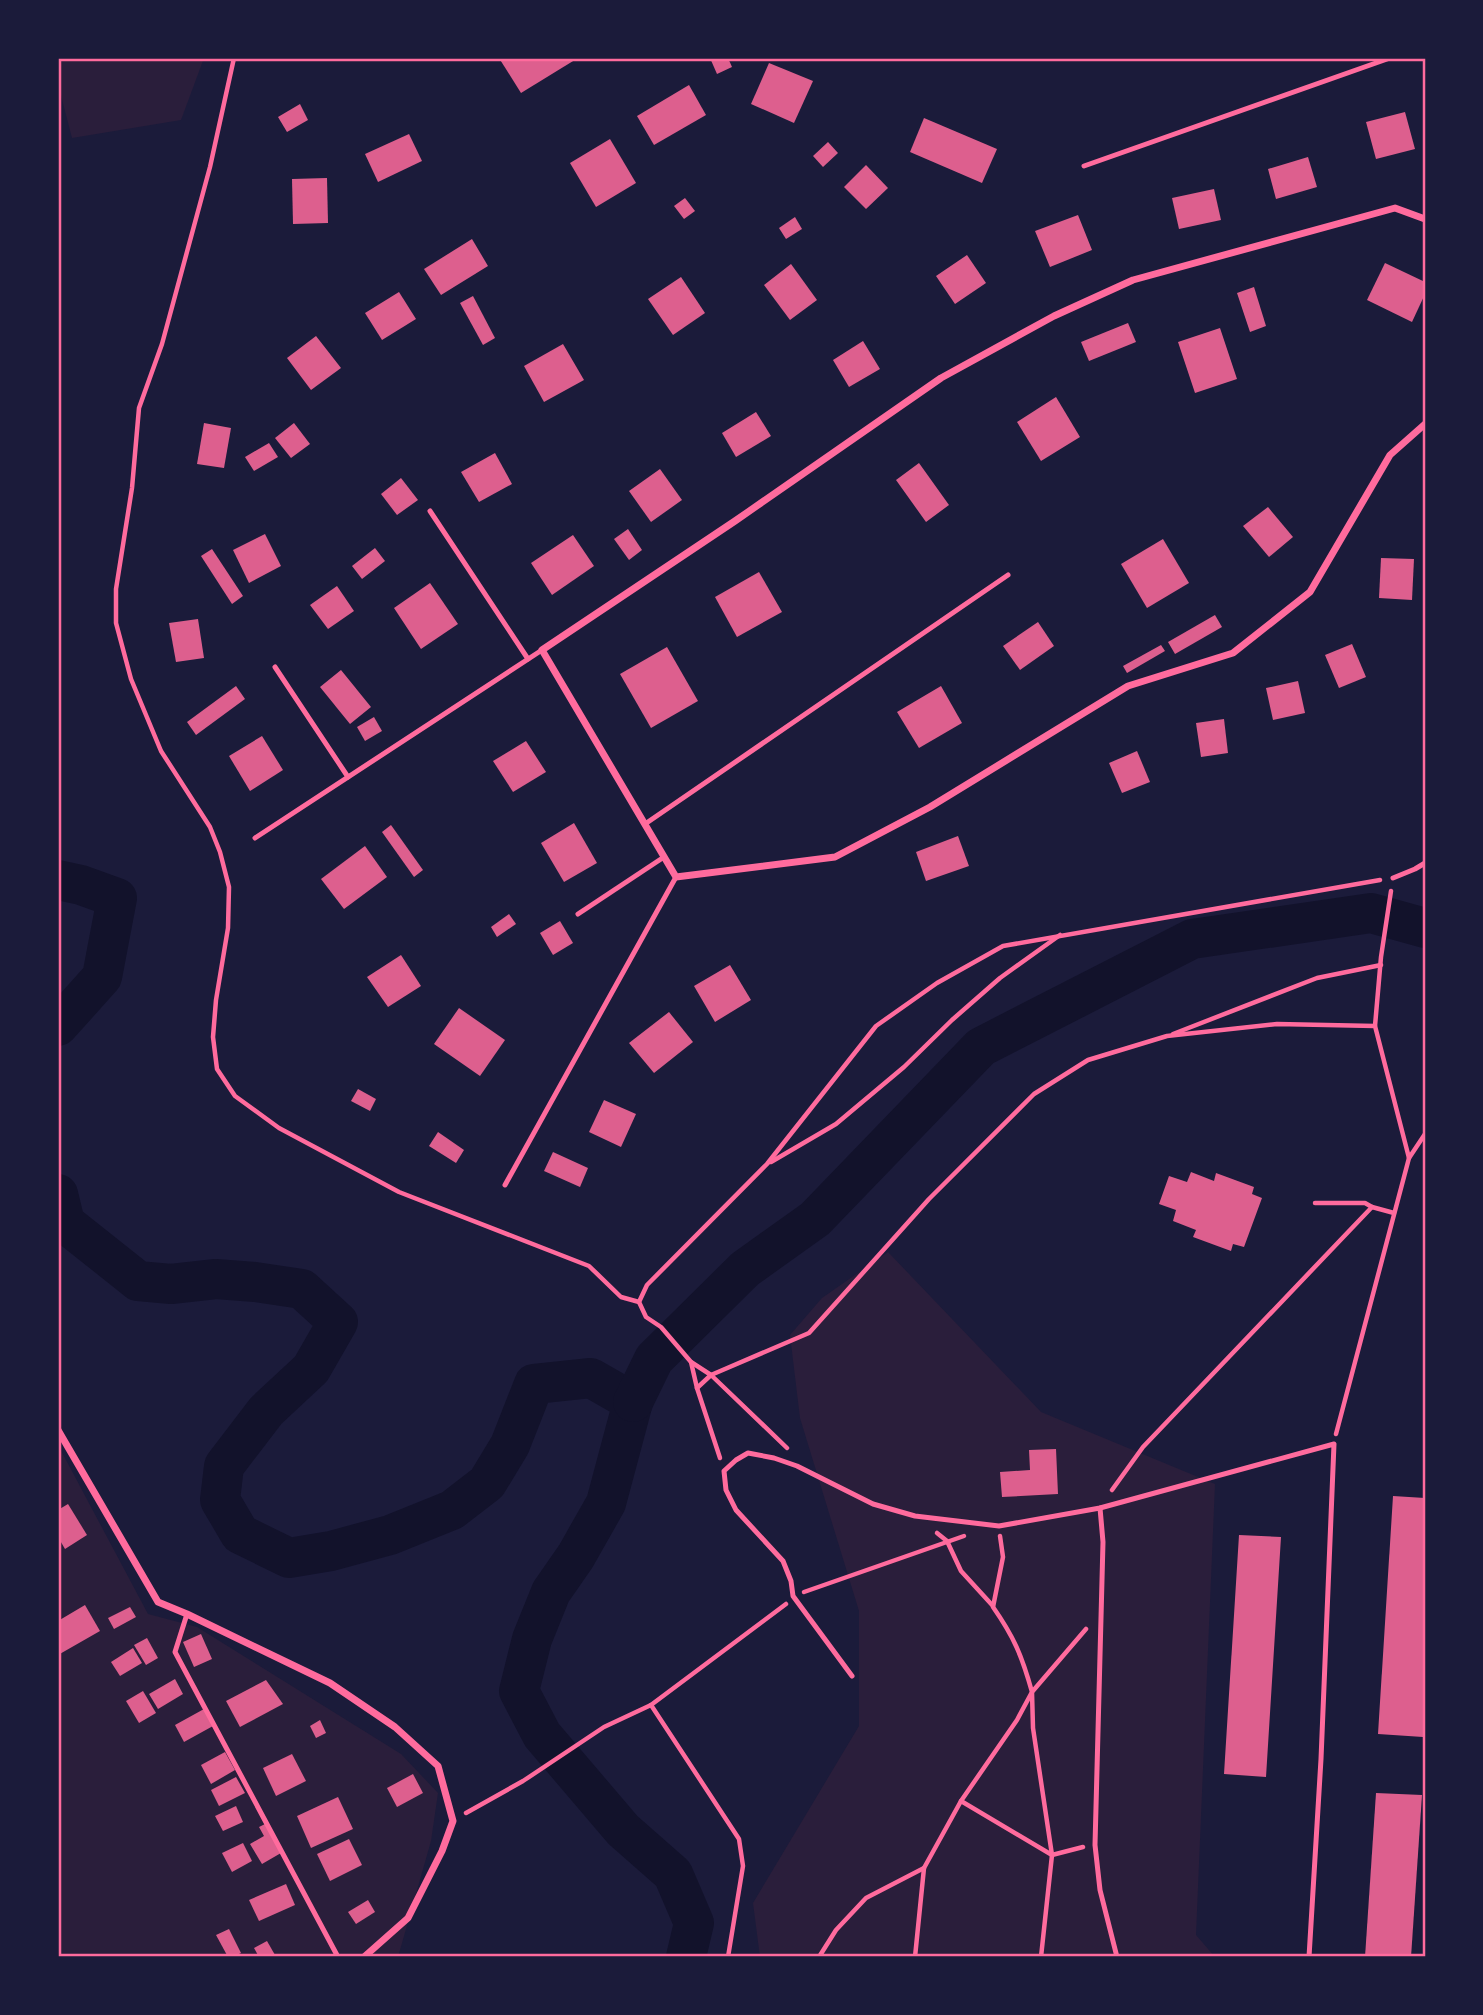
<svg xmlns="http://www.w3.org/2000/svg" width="1483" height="2015" viewBox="0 0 1483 2015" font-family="'Fira Sans Condensed',sans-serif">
<rect width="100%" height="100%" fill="#1b1b3a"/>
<g fill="#2a1e3b">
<path d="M 58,58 L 204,58 L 181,120 L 72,138 L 58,84 Z"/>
<path d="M 888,1252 L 1041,1412 L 1215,1484 L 1196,1935 L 1215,1957 L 760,1957 L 753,1903 L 859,1726 L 859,1611 L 800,1418 L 790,1335 L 822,1298 Z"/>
<path d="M 58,1445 L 148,1614 L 197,1627 L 401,1754 L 438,1793 L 431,1841 L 398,1957 L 58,1957 Z"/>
</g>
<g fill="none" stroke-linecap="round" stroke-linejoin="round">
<g stroke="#12122b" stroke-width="40">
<path d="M 58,880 L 81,885 L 117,898 L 102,977 L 58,1026"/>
<path d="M 58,1194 L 65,1223 L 138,1281 L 171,1284 L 216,1279 L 255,1282 L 302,1289 L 338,1322 L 311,1369 L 266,1411 L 224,1466 L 220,1500 L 240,1534 L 289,1558 L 331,1551 L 390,1535 L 452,1510 L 487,1483 L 510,1445 L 534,1384 L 591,1378 L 633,1402 L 606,1503 L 576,1556 L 551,1592 L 532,1639 L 519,1691 L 542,1735 L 623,1830 L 673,1874 L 694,1923 L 686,1957"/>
<path d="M 633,1402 L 654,1359 L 745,1269 L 815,1219 L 981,1047 L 1192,939 L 1371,913 L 1425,928"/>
</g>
</g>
<g fill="#dd5f8e">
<path d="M 499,58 L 578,58 L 521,93 Z"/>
<path d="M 710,58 L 728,58 L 732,67 L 717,74 Z"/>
<path d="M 769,63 L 813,81 L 794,123 L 751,104 Z"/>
<path d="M 689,85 L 706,115 L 654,145 L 637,116 Z"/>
<path d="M 300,104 L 308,120 L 287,132 L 278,117 Z"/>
<path d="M 1405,112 L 1415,149 L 1376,159 L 1366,122 Z"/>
<path d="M 924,118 L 997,149 L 982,183 L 910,152 Z"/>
<path d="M 409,134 L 422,161 L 378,182 L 365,154 Z"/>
<path d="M 610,139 L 636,183 L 596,207 L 570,163 Z"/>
<path d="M 828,142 L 838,153 L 823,167 L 813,156 Z"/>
<path d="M 1308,157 L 1317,187 L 1276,199 L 1268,169 Z"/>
<path d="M 866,165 L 888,188 L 866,209 L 844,187 Z"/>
<path d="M 327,178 L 328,223 L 293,224 L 292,179 Z"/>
<path d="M 1214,189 L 1221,220 L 1179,229 L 1172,198 Z"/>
<path d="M 685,198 L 695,211 L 684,219 L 674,206 Z"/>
<path d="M 1078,215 L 1092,250 L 1050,267 L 1035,231 Z"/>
<path d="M 795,217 L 802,229 L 786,239 L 779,228 Z"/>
<path d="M 472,239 L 488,266 L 441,295 L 424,269 Z"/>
<path d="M 967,255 L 986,283 L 955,304 L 936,276 Z"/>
<path d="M 1385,263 L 1425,282 L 1425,294 L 1412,322 L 1367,300 Z"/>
<path d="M 791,264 L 817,300 L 790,320 L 764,285 Z"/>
<path d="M 681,277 L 705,313 L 673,335 L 648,299 Z"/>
<path d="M 1254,287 L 1266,326 L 1250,332 L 1237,293 Z"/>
<path d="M 399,292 L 416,319 L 382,340 L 365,313 Z"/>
<path d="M 473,296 L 495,338 L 483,345 L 460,303 Z"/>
<path d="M 1128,323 L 1136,342 L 1089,361 L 1081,342 Z"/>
<path d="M 1220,328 L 1237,379 L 1195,393 L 1178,342 Z"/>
<path d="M 316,336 L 341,368 L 311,390 L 287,358 Z"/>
<path d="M 863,341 L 880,369 L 849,387 L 833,360 Z"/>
<path d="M 563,344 L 584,380 L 544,402 L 524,366 Z"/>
<path d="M 1056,397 L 1080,437 L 1041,461 L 1017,422 Z"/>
<path d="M 756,412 L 771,436 L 736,457 L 722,433 Z"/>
<path d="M 204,423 L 231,428 L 224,468 L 197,464 Z"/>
<path d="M 294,423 L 310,444 L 291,458 L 275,438 Z"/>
<path d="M 269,443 L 278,457 L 254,471 L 245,457 Z"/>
<path d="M 495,453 L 512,484 L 479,502 L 461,472 Z"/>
<path d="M 919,463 L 949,505 L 926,522 L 896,480 Z"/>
<path d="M 660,469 L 682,500 L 651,522 L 629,491 Z"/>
<path d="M 401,478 L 418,500 L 397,515 L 381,494 Z"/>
<path d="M 1268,507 L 1293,537 L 1269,557 L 1243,526 Z"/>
<path d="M 628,529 L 642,550 L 629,560 L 614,539 Z"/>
<path d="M 265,534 L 281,566 L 249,583 L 233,550 Z"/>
<path d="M 573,535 L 594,566 L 552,595 L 531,563 Z"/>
<path d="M 1163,539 L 1189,583 L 1147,608 L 1121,564 Z"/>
<path d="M 375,548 L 385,561 L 362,579 L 352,566 Z"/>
<path d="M 212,549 L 243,596 L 232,604 L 201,556 Z"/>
<path d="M 1381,558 L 1414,559 L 1412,600 L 1379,598 Z"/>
<path d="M 759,572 L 782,612 L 737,637 L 715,597 Z"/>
<path d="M 430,583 L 458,624 L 421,649 L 394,608 Z"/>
<path d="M 337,586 L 354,611 L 328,629 L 310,605 Z"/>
<path d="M 1215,615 L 1222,627 L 1175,654 L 1168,642 Z"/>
<path d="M 198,619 L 204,658 L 176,662 L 169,623 Z"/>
<path d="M 1038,622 L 1054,646 L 1020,670 L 1003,646 Z"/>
<path d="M 1352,644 L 1366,677 L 1339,688 L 1325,655 Z"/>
<path d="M 1161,645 L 1165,651 L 1127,673 L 1123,666 Z"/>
<path d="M 667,647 L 698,701 L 651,728 L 620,674 Z"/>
<path d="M 341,670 L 371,707 L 350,724 L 320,687 Z"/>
<path d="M 1298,681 L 1305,713 L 1273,720 L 1266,688 Z"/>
<path d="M 236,686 L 245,699 L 196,735 L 187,722 Z"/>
<path d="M 941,686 L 962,723 L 919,748 L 897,712 Z"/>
<path d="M 374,717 L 382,731 L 365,741 L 357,727 Z"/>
<path d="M 1224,719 L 1228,753 L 1201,757 L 1196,723 Z"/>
<path d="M 262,736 L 283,770 L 250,791 L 229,756 Z"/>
<path d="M 526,741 L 546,772 L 513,792 L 493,761 Z"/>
<path d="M 1137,751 L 1150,782 L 1122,793 L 1109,763 Z"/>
<path d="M 574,823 L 597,863 L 564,882 L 541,843 Z"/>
<path d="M 391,825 L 423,870 L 414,877 L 382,832 Z"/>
<path d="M 958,836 L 969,866 L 926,881 L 916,852 Z"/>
<path d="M 365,846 L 387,877 L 344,909 L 321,879 Z"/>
<path d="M 509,914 L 516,924 L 497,937 L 491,927 Z"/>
<path d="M 560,921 L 573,943 L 553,955 L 540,933 Z"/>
<path d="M 401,955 L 421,986 L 388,1007 L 367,977 Z"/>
<path d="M 730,965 L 751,1000 L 715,1022 L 694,986 Z"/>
<path d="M 459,1008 L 505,1040 L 480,1076 L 434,1044 Z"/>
<path d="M 669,1012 L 693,1042 L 654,1073 L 629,1043 Z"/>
<path d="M 358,1089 L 376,1099 L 370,1111 L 351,1101 Z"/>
<path d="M 604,1100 L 636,1114 L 621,1147 L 589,1132 Z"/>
<path d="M 438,1132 L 464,1150 L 456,1163 L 429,1146 Z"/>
<path d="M 553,1152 L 588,1168 L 580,1187 L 544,1171 Z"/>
<path d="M 1191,1172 L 1214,1181 L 1216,1173 L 1254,1187 L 1252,1194 L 1262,1198 L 1244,1247 L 1233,1244 L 1231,1251 L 1193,1237 L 1196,1230 L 1173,1221 L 1176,1210 L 1159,1204 L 1169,1176 L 1187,1182 Z"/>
<path d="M 1056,1449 L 1058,1494 L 1002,1497 L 1000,1472 L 1030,1470 L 1029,1450 Z"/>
<path d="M 1393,1496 L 1425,1498 L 1425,1702 L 1423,1737 L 1378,1734 Z"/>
<path d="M 68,1504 L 87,1535 L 65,1549 L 58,1537 L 58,1510 Z"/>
<path d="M 1239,1535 L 1281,1537 L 1266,1777 L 1224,1774 Z"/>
<path d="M 85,1605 L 100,1631 L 58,1655 L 58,1621 Z"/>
<path d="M 130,1607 L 136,1617 L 114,1629 L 108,1618 Z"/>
<path d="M 201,1634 L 212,1659 L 194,1667 L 183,1642 Z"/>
<path d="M 147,1638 L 158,1658 L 146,1665 L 134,1645 Z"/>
<path d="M 133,1648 L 142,1663 L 120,1676 L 111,1662 Z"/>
<path d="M 175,1679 L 183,1694 L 158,1709 L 149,1694 Z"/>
<path d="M 266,1680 L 283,1704 L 240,1727 L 226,1701 Z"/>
<path d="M 143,1691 L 156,1713 L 139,1723 L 126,1701 Z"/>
<path d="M 204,1709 L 213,1726 L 184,1742 L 175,1725 Z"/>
<path d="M 320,1720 L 326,1733 L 316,1738 L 310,1726 Z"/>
<path d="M 225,1752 L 235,1770 L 211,1784 L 201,1765 Z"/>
<path d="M 292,1754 L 306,1781 L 276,1796 L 263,1768 Z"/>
<path d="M 413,1774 L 423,1793 L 397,1807 L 387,1788 Z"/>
<path d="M 236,1777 L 245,1793 L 219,1806 L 211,1790 Z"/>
<path d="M 1376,1793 L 1422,1795 L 1411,1957 L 1365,1957 Z"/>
<path d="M 338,1797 L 353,1829 L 311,1848 L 297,1816 Z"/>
<path d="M 236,1806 L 243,1822 L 223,1831 L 215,1816 Z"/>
<path d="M 265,1824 L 281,1853 L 262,1864 L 250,1844 L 264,1836 L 259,1827 Z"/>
<path d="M 349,1839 L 362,1865 L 330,1881 L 317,1854 Z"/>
<path d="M 243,1843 L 252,1861 L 232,1872 L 222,1853 Z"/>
<path d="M 286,1884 L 295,1905 L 259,1921 L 249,1900 Z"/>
<path d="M 368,1900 L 375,1912 L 356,1924 L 348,1912 Z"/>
<path d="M 229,1929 L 241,1953 L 233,1957 L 228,1957 L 216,1935 Z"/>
<path d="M 267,1941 L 275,1955 L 259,1957 L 254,1948 Z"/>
</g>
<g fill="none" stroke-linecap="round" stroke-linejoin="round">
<g stroke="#ff6b9d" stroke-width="4.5">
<path d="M 234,58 L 210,167 L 162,344 L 139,408 L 132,488 L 116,589 L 116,623 L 131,679 L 161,751 L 210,827 L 220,852 L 229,887 L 228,928 L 216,1000 L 213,1037 L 217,1069 L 235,1096 L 279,1128 L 399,1192 L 589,1266 L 621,1297 L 639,1302"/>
<path d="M 1375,1026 L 1381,957 L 1391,891"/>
<path d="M 1173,1034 L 1317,978 L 1381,965"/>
<path d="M 771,1162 L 836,1124 L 904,1067 L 952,1020 L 1000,978 L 1060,935"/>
<path d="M 1372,1207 L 1394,1213"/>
<path d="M 691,1362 L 697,1388 L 720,1458"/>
<path d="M 697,1388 L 711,1375 L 809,1333 L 929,1199 L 1034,1094 L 1088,1060 L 1167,1036 L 1277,1024 L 1375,1026 L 1409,1158"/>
<path d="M 1336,1434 L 1409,1158 L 1425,1134"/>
<path d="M 787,1448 L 711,1375 L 691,1362 L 661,1327 L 646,1317 L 639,1302 L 647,1285 L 767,1164 L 876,1026 L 937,983 L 1003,946 L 1380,880"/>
<path d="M 1112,1490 L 1143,1447 L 1372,1207 L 1365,1203 L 1315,1203"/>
<path d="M 937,1533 L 947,1541 L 961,1571 L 993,1606"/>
<path d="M 804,1592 L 964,1536"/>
<path d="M 651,1705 L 739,1839 L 743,1866 L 728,1957"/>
<path d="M 961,1801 L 1017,1720 L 1032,1692 C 1022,1656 1014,1637 993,1607 L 1003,1557 L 1000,1536"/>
<path d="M 466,1813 L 523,1781 L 604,1727 L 651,1705 L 786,1604"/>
<path d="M 819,1957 L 836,1930 L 866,1898 L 924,1868"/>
<path d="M 915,1957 L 924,1868 L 961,1801 L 1052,1855 L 1083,1847"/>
<path d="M 1041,1957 L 1052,1855 L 1033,1728 L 1032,1692 L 1086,1629"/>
</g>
<g stroke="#ff6b9d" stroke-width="5">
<path d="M 1084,166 L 1390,58"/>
<path d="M 430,511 L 528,659"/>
<path d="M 275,667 L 348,777"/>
<path d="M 645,824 L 1008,575"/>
<path d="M 255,838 L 542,650"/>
<path d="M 1393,878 L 1415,869 L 1425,863"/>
<path d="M 578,914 L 664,857"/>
<path d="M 505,1185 L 676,877"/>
<path d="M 1100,1508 L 1103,1542 L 1095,1845 L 1100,1890 L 1117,1957"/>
<path d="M 187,1614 L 175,1652 L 338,1957"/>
<path d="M 852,1676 L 793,1596 L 791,1581 L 783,1561 L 736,1510 L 726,1490 L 724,1471 L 736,1460 L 748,1453 L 774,1458 L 797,1466 L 873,1504 L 915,1516 L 999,1526 L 1100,1508 L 1334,1444 L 1321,1759 L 1309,1957"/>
</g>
<g stroke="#ff6b9d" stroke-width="7">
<path d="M 1425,219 L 1395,208 L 1133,280 L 1054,316 L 941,378 L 735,521 L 542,650 L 676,877 L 835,857 L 930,807 L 1128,686 L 1233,653 L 1310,592 L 1390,455 L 1425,424"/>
<path d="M 58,1430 L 158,1602 L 187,1614 L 330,1683 L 395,1727 L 438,1766 L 453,1821 L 442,1851 L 408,1918 L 364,1957"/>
</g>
</g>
<rect width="1483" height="2015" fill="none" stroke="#1b1b3a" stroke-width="119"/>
<rect x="60" y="60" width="1364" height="1895" fill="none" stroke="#ff6b9d" stroke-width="2.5"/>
</svg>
